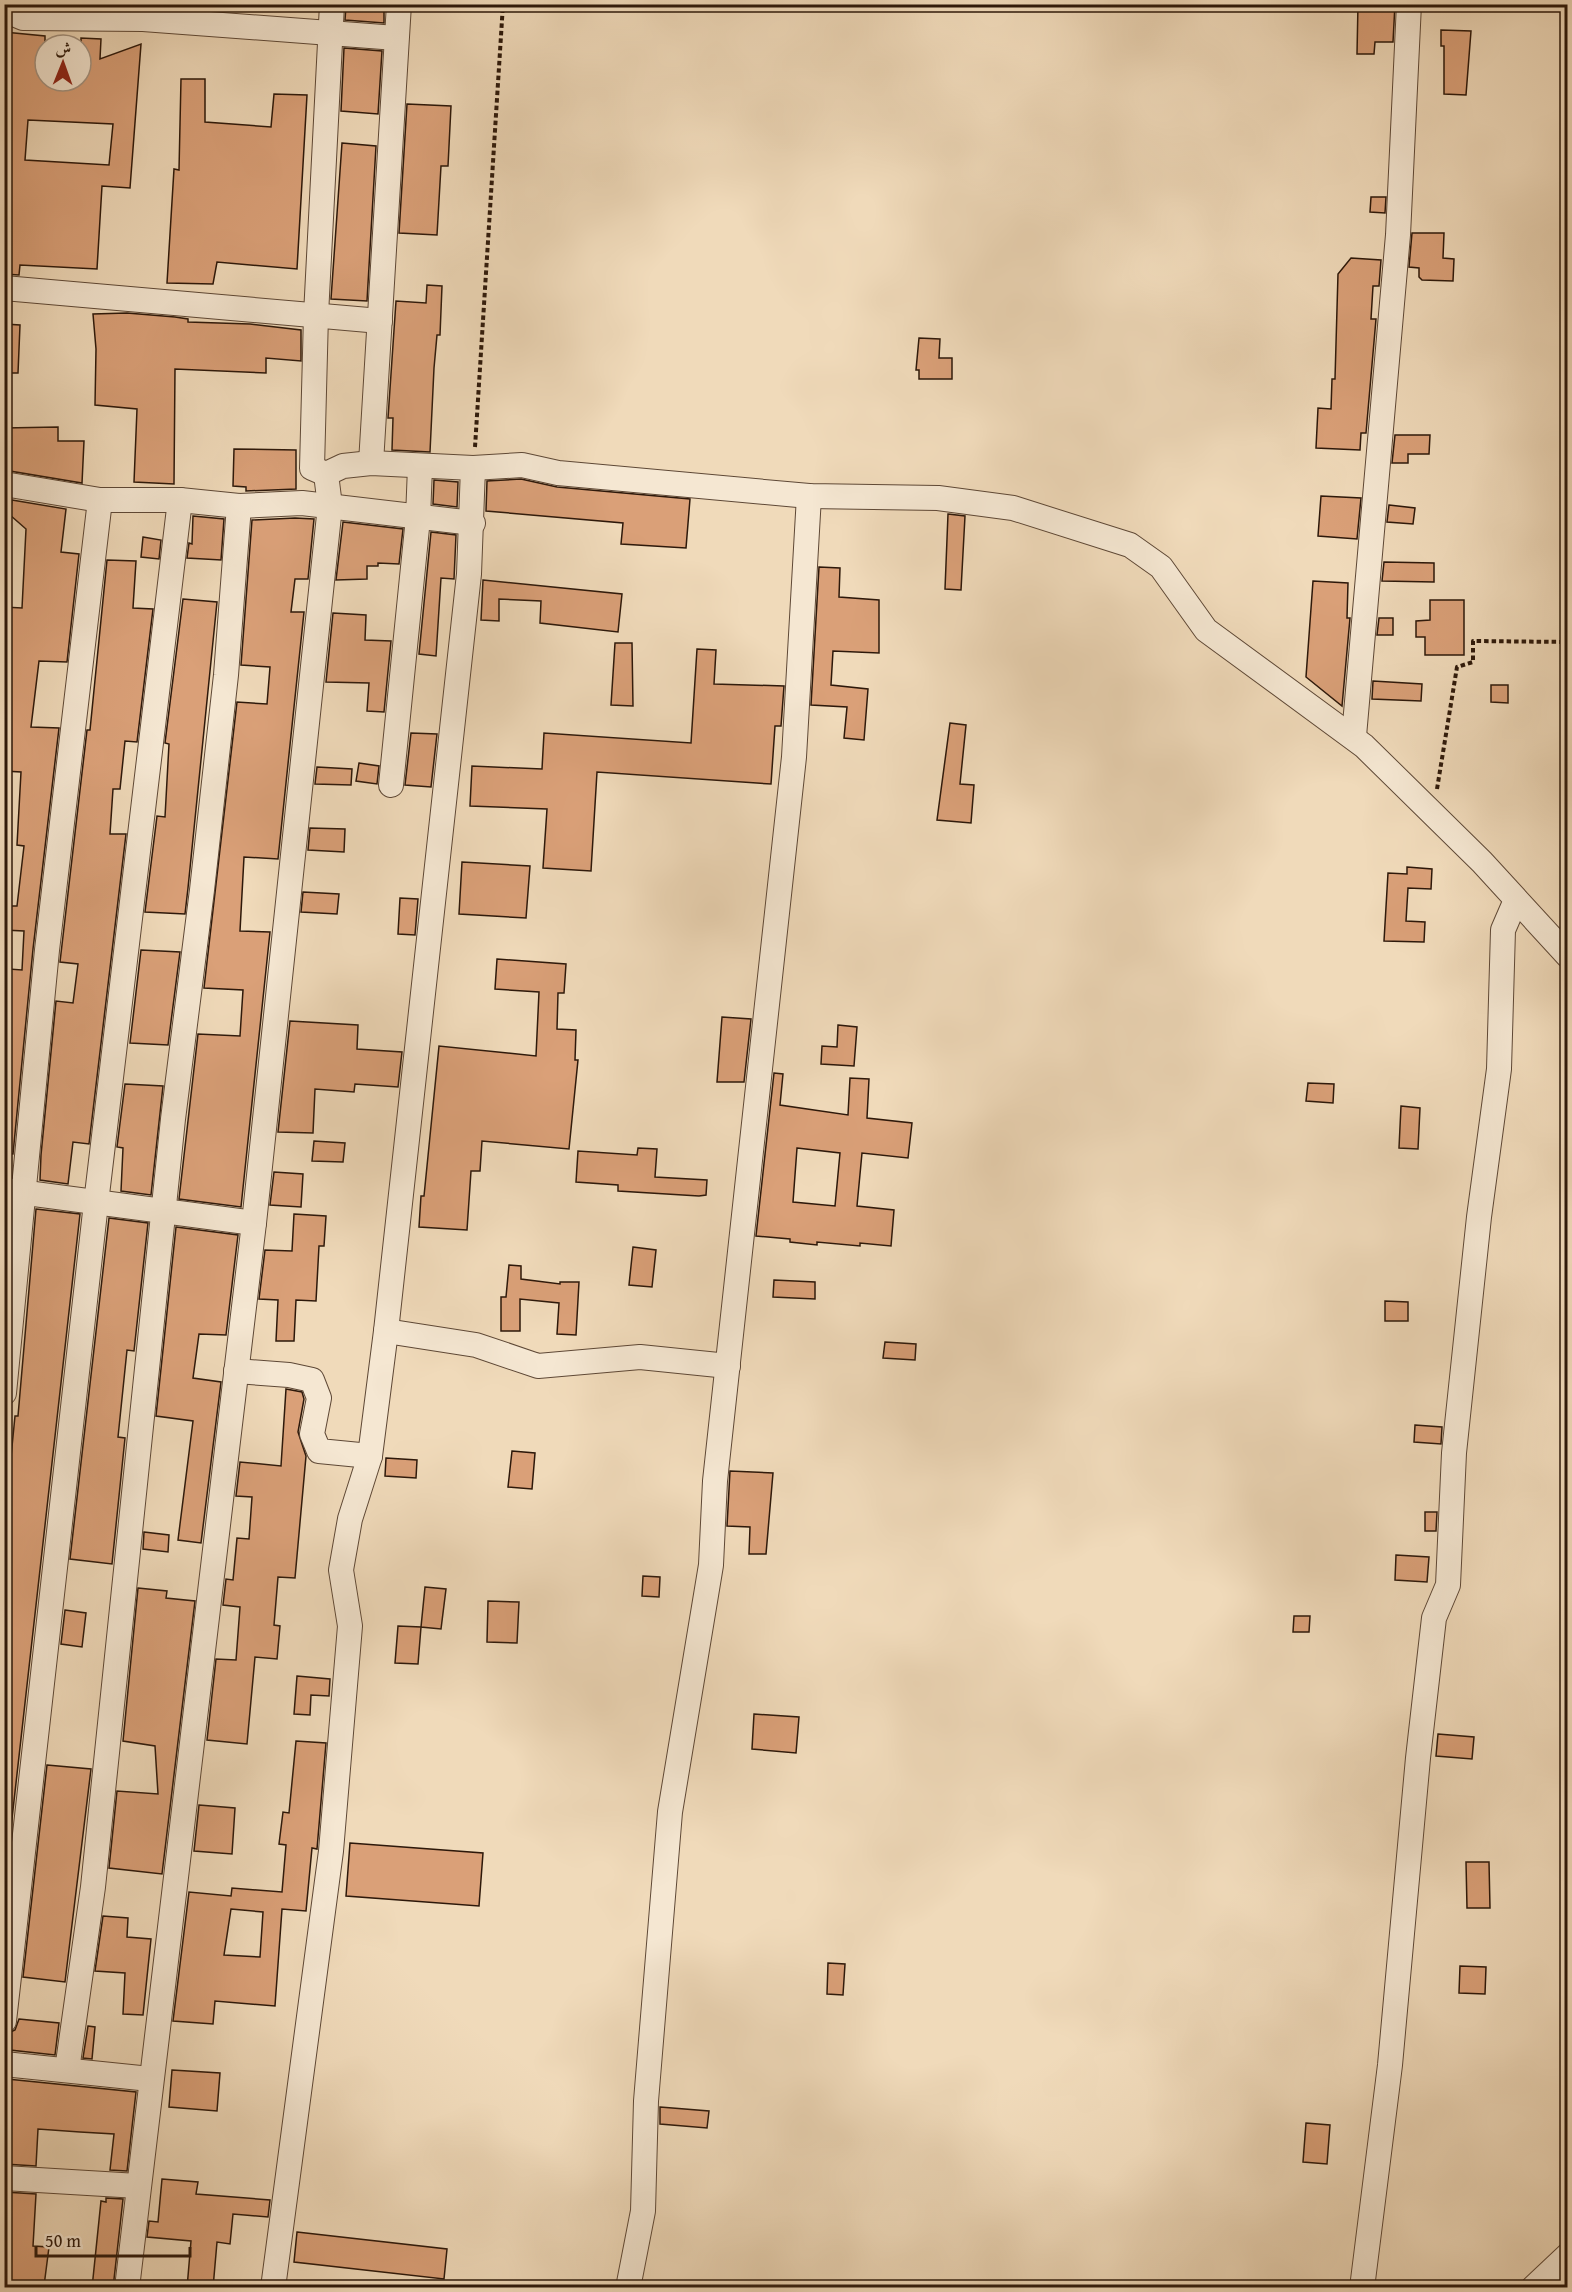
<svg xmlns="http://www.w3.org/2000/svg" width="1572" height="2292" viewBox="0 0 1572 2292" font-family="'Gentium Book Plus',Amiri,serif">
<rect width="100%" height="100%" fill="#f0daba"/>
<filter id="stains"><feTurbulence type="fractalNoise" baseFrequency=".00333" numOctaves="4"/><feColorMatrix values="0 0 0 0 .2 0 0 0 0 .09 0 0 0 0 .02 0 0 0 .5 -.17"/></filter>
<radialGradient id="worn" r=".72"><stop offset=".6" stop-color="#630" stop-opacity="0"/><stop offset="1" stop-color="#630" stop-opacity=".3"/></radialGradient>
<g fill="#daa078" stroke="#2d180a" stroke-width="1.5" fill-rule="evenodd">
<path d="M 1358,4 L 1395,4 L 1393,42 L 1375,42 L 1374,54 L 1357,54 Z"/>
<path d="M 346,6 L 384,11 L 384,23 L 345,20 Z"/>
<path d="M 1441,30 L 1471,31 L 1466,95 L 1444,94 L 1444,46 L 1441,46 Z"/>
<path d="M 4,32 L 45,36 L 45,81 L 81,81 L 81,38 L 101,39 L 100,59 L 141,44 L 130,188 L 102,186 L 97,269 L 20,265 L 19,275 L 4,274 ZM 28,120 L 113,124 L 109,165 L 25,160 Z"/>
<path d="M 344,48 L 382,51 L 378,114 L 341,111 Z"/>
<path d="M 181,79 L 205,79 L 205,122 L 271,127 L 274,94 L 307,95 L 297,269 L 217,262 L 213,284 L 167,283 L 174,169 L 179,170 Z"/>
<path d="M 407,104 L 451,106 L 448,166 L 441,166 L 437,235 L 399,233 Z"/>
<path d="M 342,143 L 376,146 L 367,301 L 331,299 Z"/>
<path d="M 1371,197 L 1386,197 L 1385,213 L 1370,212 Z"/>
<path d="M 1412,233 L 1444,233 L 1443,258 L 1454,259 L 1453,281 L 1422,280 L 1419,277 L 1419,268 L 1409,267 Z"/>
<path d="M 1351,258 L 1381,260 L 1379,286 L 1373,286 L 1371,319 L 1376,319 L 1366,433 L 1361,433 L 1360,450 L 1316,448 L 1318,408 L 1331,409 L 1332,379 L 1335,379 L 1338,274 Z"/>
<path d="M 427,285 L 442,286 L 440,335 L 437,335 L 434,368 L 430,452 L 392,450 L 393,418 L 388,418 L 396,301 L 426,303 Z"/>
<path d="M 127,313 L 175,317 L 188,319 L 188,322 L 250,324 L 301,330 L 301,361 L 266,358 L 266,373 L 175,369 L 174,484 L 134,482 L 137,409 L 95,405 L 96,349 L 93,314 Z"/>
<path d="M 4,324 L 20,325 L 18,373 L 4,373 Z"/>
<path d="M 919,338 L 940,339 L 939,358 L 952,358 L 952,379 L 919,379 L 919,370 L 916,370 Z"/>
<path d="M 58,427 L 58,441 L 84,441 L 82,483 L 4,470 L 4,428 Z"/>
<path d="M 1395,435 L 1430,435 L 1429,454 L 1408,454 L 1408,463 L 1392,463 Z"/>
<path d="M 234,449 L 296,450 L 296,489 L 246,491 L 246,487 L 233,486 Z"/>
<path d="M 521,479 L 557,487 L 690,499 L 686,548 L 621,544 L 623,523 L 486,511 L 487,481 Z"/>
<path d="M 434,480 L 458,482 L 457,507 L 433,504 Z"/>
<path d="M 1321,496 L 1361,498 L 1357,539 L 1318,536 Z"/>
<path d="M 12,500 L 66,509 L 61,552 L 79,554 L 67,662 L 39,661 L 31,727 L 59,728 L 33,949 L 13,1154 L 4,1153 L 4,1121 L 11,1079 L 4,1078 L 4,1041 L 9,969 L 22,970 L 24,931 L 4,930 L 4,906 L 17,906 L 24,846 L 17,845 L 21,772 L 4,771 L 4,607 L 22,608 L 26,529 L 10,515 Z"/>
<path d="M 1389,505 L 1415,508 L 1413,524 L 1387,522 Z"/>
<path d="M 948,514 L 965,516 L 961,590 L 945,589 Z"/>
<path d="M 193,516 L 224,519 L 221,560 L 187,558 L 189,543 L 192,544 Z"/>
<path d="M 295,518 L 314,519 L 308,579 L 295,579 L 291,612 L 304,612 L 278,859 L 244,857 L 240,931 L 270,932 L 241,1207 L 179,1199 L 198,1034 L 240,1036 L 243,990 L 204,988 L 237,702 L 267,704 L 270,667 L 241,665 L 252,520 Z"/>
<path d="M 343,522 L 403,529 L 399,564 L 378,563 L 378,566 L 367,566 L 367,579 L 336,580 Z"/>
<path d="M 431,532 L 456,535 L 454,579 L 441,578 L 436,656 L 419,654 Z"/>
<path d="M 143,537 L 161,540 L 159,559 L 141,557 Z"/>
<path d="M 107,560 L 136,561 L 133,608 L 153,609 L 137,742 L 125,741 L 120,789 L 113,789 L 110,834 L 126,834 L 89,1144 L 73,1142 L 68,1184 L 40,1180 L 41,1155 L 56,1001 L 73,1003 L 78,964 L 60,962 L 87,730 L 90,730 Z"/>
<path d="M 1384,562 L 1434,563 L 1434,582 L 1382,581 Z"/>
<path d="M 819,567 L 840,568 L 839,597 L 879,600 L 879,653 L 833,651 L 831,685 L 868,689 L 864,740 L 844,738 L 847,707 L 811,705 Z"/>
<path d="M 483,580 L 622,594 L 618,632 L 540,623 L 541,601 L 499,599 L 499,621 L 481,620 Z"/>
<path d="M 1313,581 L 1348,583 L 1347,618 L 1350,618 L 1342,706 L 1306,677 Z"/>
<path d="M 183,599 L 217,602 L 188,888 L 185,914 L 145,912 L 157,816 L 165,817 L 169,744 L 165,743 Z"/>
<path d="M 1430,600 L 1464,600 L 1464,655 L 1425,655 L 1425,637 L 1416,637 L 1416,621 L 1430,620 Z"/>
<path d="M 333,613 L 366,615 L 365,640 L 391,641 L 384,712 L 367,711 L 369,683 L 326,682 Z"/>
<path d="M 1379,618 L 1393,618 L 1393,635 L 1377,635 Z"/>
<path d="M 615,643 L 632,643 L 633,706 L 611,705 Z"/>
<path d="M 697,649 L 716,650 L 714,684 L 784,686 L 781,726 L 775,726 L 771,784 L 597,772 L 591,871 L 543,868 L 547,809 L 470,806 L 472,766 L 542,769 L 544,733 L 691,743 Z"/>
<path d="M 1373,681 L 1422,684 L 1421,701 L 1372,699 Z"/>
<path d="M 1491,685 L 1508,685 L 1508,703 L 1491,702 Z"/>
<path d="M 950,723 L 966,725 L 960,784 L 974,785 L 971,823 L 937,820 Z"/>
<path d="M 411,733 L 437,734 L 431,787 L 405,785 Z"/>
<path d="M 359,763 L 379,766 L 377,784 L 356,781 Z"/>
<path d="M 317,767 L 352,769 L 351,785 L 315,784 Z"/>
<path d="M 310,828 L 345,829 L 344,852 L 308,850 Z"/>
<path d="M 462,862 L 530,866 L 526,918 L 459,914 Z"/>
<path d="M 1407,867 L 1432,869 L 1431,889 L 1408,888 L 1406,921 L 1425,922 L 1424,942 L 1384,941 L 1388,873 L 1407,874 Z"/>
<path d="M 303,892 L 339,894 L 337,914 L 301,912 Z"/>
<path d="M 400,898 L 418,899 L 415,935 L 398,934 Z"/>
<path d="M 141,950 L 180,952 L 168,1045 L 130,1043 Z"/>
<path d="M 497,959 L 566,964 L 564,993 L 558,993 L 557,1029 L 576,1030 L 575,1060 L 578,1060 L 569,1149 L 482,1141 L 480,1171 L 471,1171 L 467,1230 L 419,1227 L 421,1196 L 424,1196 L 439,1046 L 536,1056 L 539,992 L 495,989 Z"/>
<path d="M 722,1017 L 751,1019 L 744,1082 L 717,1082 Z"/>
<path d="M 290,1021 L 358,1025 L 357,1049 L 402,1052 L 398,1087 L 355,1084 L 354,1092 L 315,1089 L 313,1133 L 278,1132 Z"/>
<path d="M 838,1025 L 857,1027 L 854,1066 L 821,1064 L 822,1046 L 837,1047 Z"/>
<path d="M 774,1073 L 783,1074 L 780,1105 L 848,1115 L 850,1078 L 869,1079 L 867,1118 L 912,1123 L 908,1158 L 862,1153 L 857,1206 L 894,1210 L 891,1246 L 860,1243 L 860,1246 L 817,1242 L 817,1245 L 790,1242 L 790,1239 L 756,1236 ZM 797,1148 L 840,1153 L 835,1206 L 793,1202 Z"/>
<path d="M 1308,1083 L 1334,1084 L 1333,1103 L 1306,1101 Z"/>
<path d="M 125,1084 L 163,1086 L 151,1195 L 121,1191 L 123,1148 L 117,1147 Z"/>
<path d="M 1401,1106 L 1420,1108 L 1418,1149 L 1399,1148 Z"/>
<path d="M 314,1141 L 345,1143 L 343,1162 L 312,1161 Z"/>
<path d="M 638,1148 L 657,1149 L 655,1177 L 707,1180 L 706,1195 L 699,1196 L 618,1191 L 618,1185 L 576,1182 L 578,1151 L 637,1155 Z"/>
<path d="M 274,1172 L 303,1174 L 301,1207 L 270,1205 Z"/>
<path d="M 36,1209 L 80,1214 L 7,1863 L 4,1863 L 4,1817 L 10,1766 L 4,1766 L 4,1466 L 10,1467 L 15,1416 L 18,1416 Z"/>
<path d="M 294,1214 L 326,1216 L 324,1246 L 319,1246 L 316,1301 L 296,1300 L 294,1341 L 276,1341 L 278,1300 L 259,1299 L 265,1250 L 292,1251 Z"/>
<path d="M 109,1218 L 148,1223 L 134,1351 L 127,1350 L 118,1437 L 125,1438 L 112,1564 L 70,1559 Z"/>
<path d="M 176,1227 L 238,1235 L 226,1335 L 199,1334 L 193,1378 L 221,1382 L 201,1543 L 178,1540 L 193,1421 L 156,1416 Z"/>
<path d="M 633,1247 L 656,1250 L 652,1287 L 629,1285 Z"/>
<path d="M 509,1265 L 521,1266 L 521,1279 L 560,1284 L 560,1282 L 579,1282 L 576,1335 L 557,1334 L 559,1303 L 520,1299 L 520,1331 L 501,1331 L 501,1297 L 506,1297 Z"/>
<path d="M 774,1280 L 815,1282 L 815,1299 L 773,1297 Z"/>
<path d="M 1385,1301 L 1408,1302 L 1408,1321 L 1385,1321 Z"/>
<path d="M 885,1342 L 916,1344 L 915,1360 L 883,1358 Z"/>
<path d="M 286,1389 L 302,1392 L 304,1399 L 298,1432 L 306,1456 L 295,1578 L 278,1577 L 274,1625 L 280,1626 L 277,1659 L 255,1657 L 247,1744 L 207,1740 L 216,1659 L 236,1660 L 240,1607 L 223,1605 L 226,1579 L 233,1580 L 237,1538 L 249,1539 L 252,1497 L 236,1496 L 240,1462 L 281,1466 Z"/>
<path d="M 1415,1425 L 1442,1427 L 1441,1444 L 1414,1442 Z"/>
<path d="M 512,1451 L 535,1453 L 532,1489 L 508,1487 Z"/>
<path d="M 386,1458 L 417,1460 L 416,1478 L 385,1476 Z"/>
<path d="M 730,1471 L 773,1473 L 766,1554 L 749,1554 L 750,1527 L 727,1526 Z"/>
<path d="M 1425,1512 L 1437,1512 L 1436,1531 L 1425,1531 Z"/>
<path d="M 144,1532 L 169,1535 L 168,1552 L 143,1549 Z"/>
<path d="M 1396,1555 L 1429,1557 L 1427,1582 L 1395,1580 Z"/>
<path d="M 643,1576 L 660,1577 L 659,1597 L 642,1596 Z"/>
<path d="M 425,1587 L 446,1589 L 441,1629 L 421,1627 Z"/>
<path d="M 138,1588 L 167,1591 L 166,1598 L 195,1601 L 162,1874 L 109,1868 L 117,1791 L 158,1794 L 155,1746 L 123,1741 Z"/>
<path d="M 488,1601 L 519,1602 L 517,1643 L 487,1642 Z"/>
<path d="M 65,1610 L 86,1613 L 82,1647 L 61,1644 Z"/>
<path d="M 1294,1616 L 1310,1616 L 1309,1632 L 1293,1632 Z"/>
<path d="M 398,1626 L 421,1627 L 418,1664 L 395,1663 Z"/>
<path d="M 297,1676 L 330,1679 L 329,1696 L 311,1695 L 310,1715 L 294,1714 Z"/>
<path d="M 754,1714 L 799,1717 L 796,1753 L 752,1749 Z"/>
<path d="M 1438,1734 L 1474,1737 L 1472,1759 L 1436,1756 Z"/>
<path d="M 296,1741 L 326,1743 L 317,1849 L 312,1848 L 306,1911 L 282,1909 L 275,2006 L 215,2001 L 213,2024 L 173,2021 L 189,1892 L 231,1896 L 232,1888 L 282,1892 L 286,1845 L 279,1844 L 283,1812 L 289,1813 ZM 231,1909 L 263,1912 L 260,1957 L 224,1955 Z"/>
<path d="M 47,1765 L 91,1769 L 65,1982 L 23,1977 Z"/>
<path d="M 199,1805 L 235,1808 L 232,1854 L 194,1851 Z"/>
<path d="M 350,1843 L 483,1853 L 479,1906 L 346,1896 Z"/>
<path d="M 1466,1862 L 1489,1862 L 1490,1908 L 1467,1908 Z"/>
<path d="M 103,1916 L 128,1918 L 127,1937 L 151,1939 L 143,2015 L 123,2014 L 125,1973 L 95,1971 Z"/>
<path d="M 828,1963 L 845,1964 L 843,1995 L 827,1994 Z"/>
<path d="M 1460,1966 L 1486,1967 L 1485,1994 L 1459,1993 Z"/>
<path d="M 19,2019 L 59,2023 L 55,2055 L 10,2050 L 11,2042 L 4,2042 L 4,2035 L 15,2030 Z"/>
<path d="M 88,2026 L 95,2027 L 92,2059 L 83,2058 Z"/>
<path d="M 172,2070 L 220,2073 L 217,2111 L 169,2107 Z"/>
<path d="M 7,2079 L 136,2092 L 127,2171 L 110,2170 L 114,2134 L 80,2132 L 38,2129 L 36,2166 L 4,2164 L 4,2082 Z"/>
<path d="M 660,2107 L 709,2111 L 707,2128 L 660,2124 Z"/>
<path d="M 1306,2123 L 1330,2125 L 1327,2164 L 1303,2162 Z"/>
<path d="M 162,2179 L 198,2182 L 196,2194 L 270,2200 L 268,2217 L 233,2214 L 230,2244 L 217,2242 L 213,2288 L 187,2288 L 191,2241 L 147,2237 L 149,2221 L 158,2222 Z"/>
<path d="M 4,2192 L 36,2194 L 33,2246 L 49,2247 L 44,2286 L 4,2281 Z"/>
<path d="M 106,2198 L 123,2199 L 113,2288 L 92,2288 L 101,2201 L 106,2202 Z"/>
<path d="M 297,2232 L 447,2249 L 444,2279 L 294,2262 Z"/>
</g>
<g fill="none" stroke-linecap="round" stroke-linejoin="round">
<g stroke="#5e4836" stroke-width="26">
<g id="minor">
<path d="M 4,10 L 23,18 L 143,19 L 396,38"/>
<path d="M 4,288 L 380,321"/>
<path d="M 371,463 L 399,4"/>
<path d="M 473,468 L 522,465 L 558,473 L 809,496 L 938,498 L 1013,508 L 1130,545 L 1161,567 L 1206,630 L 1364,746 L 1482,862 L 1568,956"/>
<path d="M 326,474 L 312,468 L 316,315 L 332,4"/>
<path d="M 4,484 L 100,500 L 180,500 L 239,506 L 302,503 L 473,523"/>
<path d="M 1354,736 L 1398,235 L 1409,4"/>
<path d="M 391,785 L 418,518 L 420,467"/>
<path d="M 4,1190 L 254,1223"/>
<path d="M 386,1331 L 476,1345 L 538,1366 L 640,1357 L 728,1366"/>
<path d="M 236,1371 L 289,1375 L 312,1380 L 319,1398 L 312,1434 L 319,1451 L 370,1456"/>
<path d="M 4,1393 L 47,950 L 100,500"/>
<path d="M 4,2021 L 96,1203 L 180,500"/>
<path d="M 4,2064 L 150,2079"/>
<path d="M 67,2070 L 93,1887 L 173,1119 L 202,890 L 226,675 L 239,506"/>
<path d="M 4,2178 L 138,2186"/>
<path d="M 127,2288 L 254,1223 L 330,506 L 326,474 L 343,466 L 371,463 L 473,468 L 469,574 L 386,1331 L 370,1456 L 350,1519 L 341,1570 L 350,1626 L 331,1851 L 273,2288"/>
<path d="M 628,2288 L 643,2211 L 646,2101 L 670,1812 L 711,1565 L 715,1481 L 794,757 L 809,496"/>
<path d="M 1362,2288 L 1390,2065 L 1418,1758 L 1434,1618 L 1448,1585 L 1454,1453 L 1479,1217 L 1499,1069 L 1503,930 L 1516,900"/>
<path d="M 1533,2288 L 1568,2255"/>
</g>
</g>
<g stroke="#2d180a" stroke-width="4" stroke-dasharray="4.5 3" stroke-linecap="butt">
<path d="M 475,447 L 503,4"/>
<path d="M 1437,789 L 1457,667 L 1473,662 L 1473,641 L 1568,642"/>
</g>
<use href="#minor" stroke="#f5e7d2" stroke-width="24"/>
</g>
<rect width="1572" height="2292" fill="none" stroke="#f0daba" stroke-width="24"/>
<rect x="6" y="6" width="1560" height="2280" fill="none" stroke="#2d180a" stroke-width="3"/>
<rect x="12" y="12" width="1548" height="2268" fill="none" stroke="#2d180a" stroke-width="1.5"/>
<g transform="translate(63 63) rotate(1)"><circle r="28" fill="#f5e7d2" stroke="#a59482" stroke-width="1.5"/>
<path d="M0-4.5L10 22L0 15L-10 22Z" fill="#8f2418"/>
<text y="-9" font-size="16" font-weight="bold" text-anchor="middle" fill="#2d180a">ش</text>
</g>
<path d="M36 2247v9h154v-9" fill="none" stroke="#2d180a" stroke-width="3"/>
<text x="45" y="2247" font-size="18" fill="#2d180a" stroke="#f5e7d2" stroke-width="4.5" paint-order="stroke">50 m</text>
<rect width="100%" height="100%" filter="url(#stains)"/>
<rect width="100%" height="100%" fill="url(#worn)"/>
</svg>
